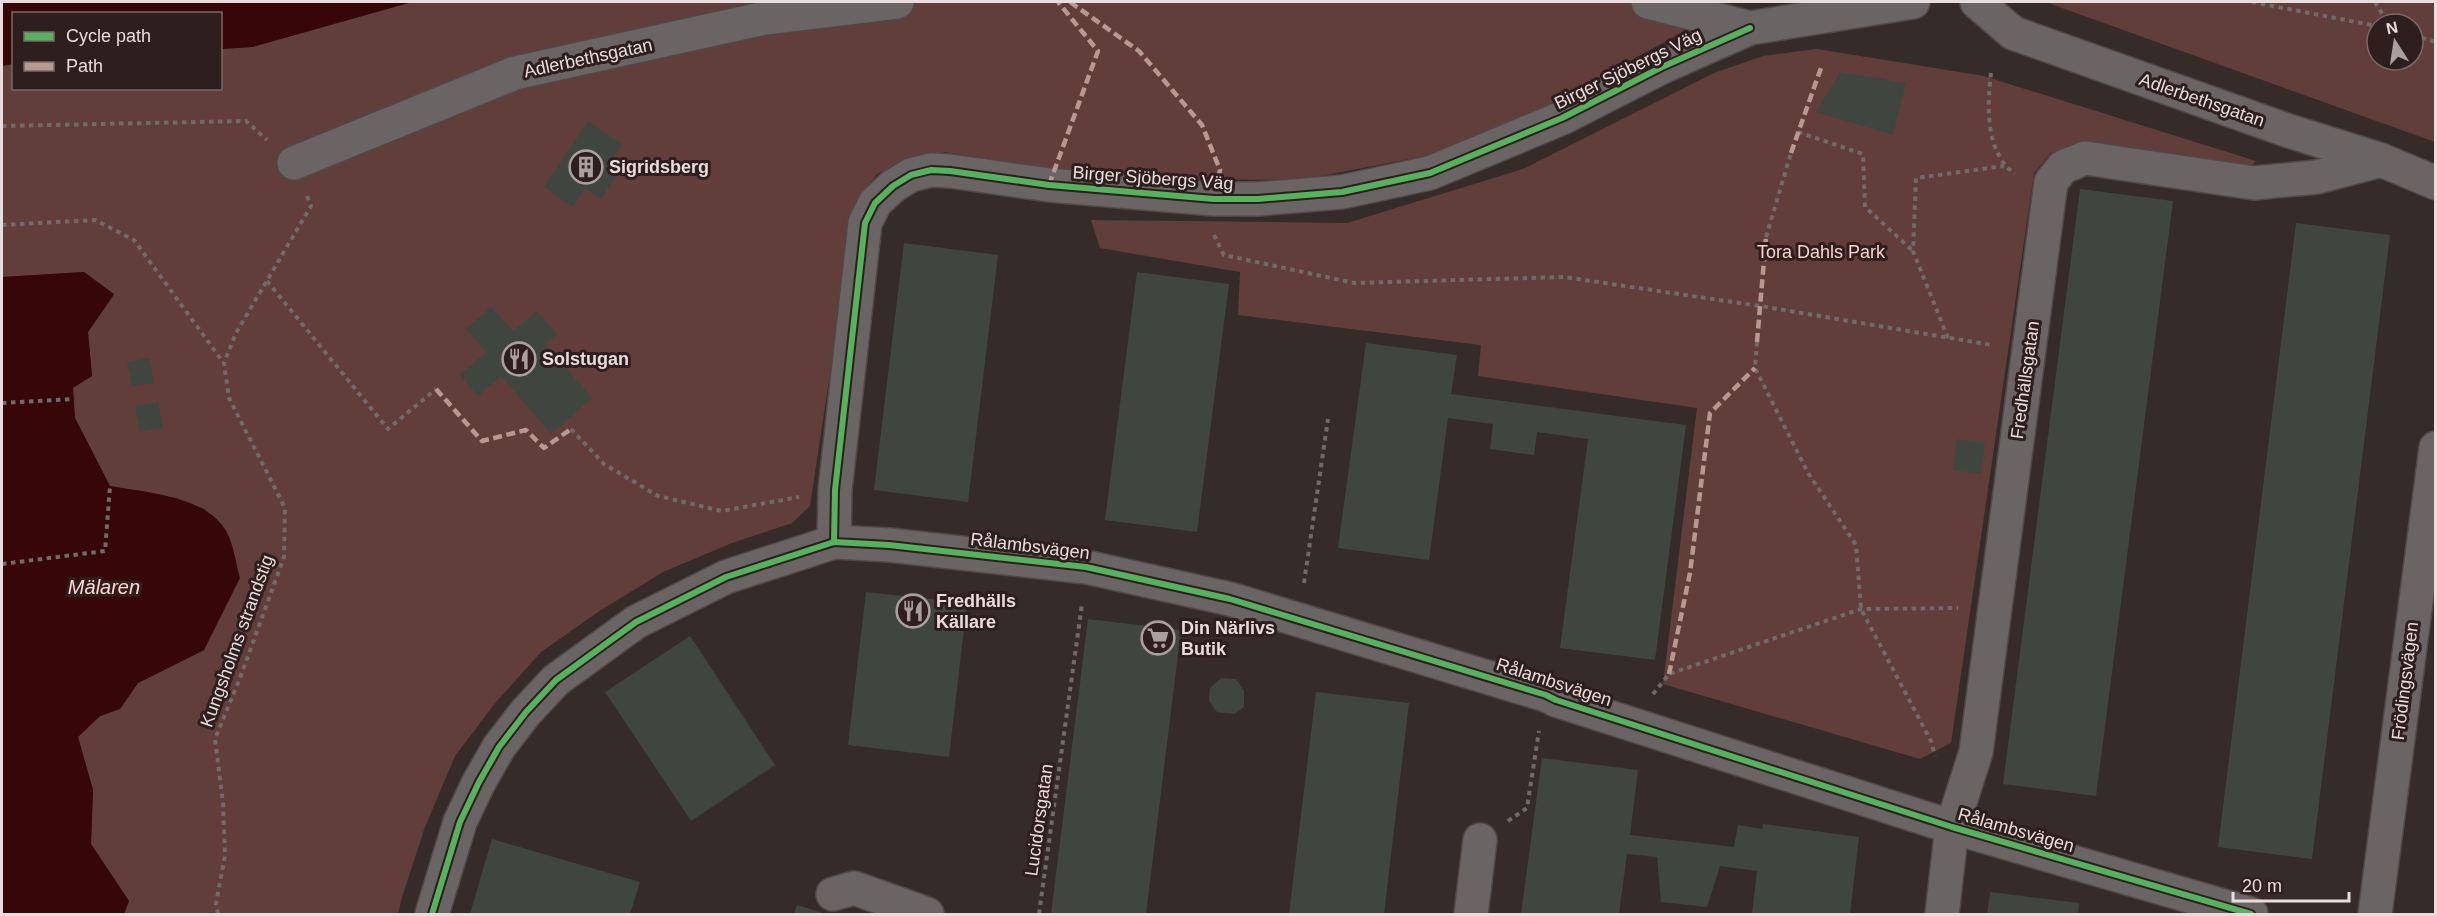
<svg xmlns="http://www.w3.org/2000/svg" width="2437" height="916" viewBox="0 0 2437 916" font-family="Arial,sans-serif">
<rect width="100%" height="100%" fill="#352c2a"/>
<g fill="#623e3b" fill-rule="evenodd">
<path d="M 412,2 L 1718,2 L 1681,33 L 1549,105 L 1425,156 L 1300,180 L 1119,179 L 945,152 L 911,158 L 877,174 L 856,201 L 810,506 L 792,523 L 732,543 L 663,572 L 601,610 L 541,652 L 496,702 L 455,756 L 425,827 L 402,897 L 398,914 L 124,914 L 129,901 L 91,844 L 93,790 L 78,737 L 100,716 L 120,709 L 138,683 L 204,650 L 227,532 L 205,509 L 176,498 L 110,486 L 75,418 L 72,388 L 92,376 L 88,332 L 114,295 L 84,272 L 2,277 L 2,66 L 13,64 L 14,88 L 220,88 L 221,49 L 252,47 Z"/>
<path d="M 2049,2 L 2435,2 L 2435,142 L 2051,4 ZM 2377,24 L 2413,24 L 2413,60 L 2377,60 Z"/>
<path d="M 1817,49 L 1984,76 L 2256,161 L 2249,169 L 2082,146 L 2051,153 L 2034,173 L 1951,743 L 1920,759 L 1663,684 L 1697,408 L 1478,376 L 1481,345 L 1238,315 L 1240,272 L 1100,248 L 1091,220 L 1347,223 L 1523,169 L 1714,73 L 1763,56 Z"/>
</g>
<g fill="#370607">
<path d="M 2,2 L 412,2 L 252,47 L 221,49 L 220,14 L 14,14 L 13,64 L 2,66 Z"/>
<path d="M 84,272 L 114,294 L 88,332 L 92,376 L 73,388 L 75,418 L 110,486 C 145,492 210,497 227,533 C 234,546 236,564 240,578 L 204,650 L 138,683 L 120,709 L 100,716 L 78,737 L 93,790 L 91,844 L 129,901 L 124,914 L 2,914 L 2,277 Z"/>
</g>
<g fill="#3e463f">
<path d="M 1840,72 L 1906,83 L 1893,135 L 1816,112 Z"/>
<path d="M 588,121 L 622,144 L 609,163 L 620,170 L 601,199 L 585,188 L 573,207 L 544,187 Z"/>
<path d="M 2080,189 L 2173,201 L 2096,796 L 2003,784 Z"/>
<path d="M 2296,223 L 2390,235 L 2312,859 L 2218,847 Z"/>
<path d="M 904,243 L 998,255 L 968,502 L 874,490 Z"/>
<path d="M 1137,272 L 1229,284 L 1197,532 L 1105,520 Z"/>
<path d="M 491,307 L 513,331 L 537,311 L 557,334 L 545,344 L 592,398 L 551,434 L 501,376 L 478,396 L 460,375 L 486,352 L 466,329 Z"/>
<path d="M 1366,343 L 1457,355 L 1451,394 L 1686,425 L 1655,660 L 1560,648 L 1588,439 L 1537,432 L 1534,455 L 1490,449 L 1493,424 L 1448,418 L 1429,560 L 1338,548 Z"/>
<path d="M 149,358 L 154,383 L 132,386 L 127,362 Z"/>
<path d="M 158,402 L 163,428 L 140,432 L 135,406 Z"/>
<path d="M 1957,439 L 1985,443 L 1981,474 L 1953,470 Z"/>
<path d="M 866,592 L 967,603 L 949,757 L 848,745 Z"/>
<path d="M 1088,619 L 1181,630 L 1146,914 L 1051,914 Z"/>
<path d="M 690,636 L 775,765 L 691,821 L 605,692 Z"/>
<path d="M 1221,678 L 1236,679 L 1244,691 L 1244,707 L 1234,714 L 1217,712 L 1209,701 L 1210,688 Z"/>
<path d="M 1316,692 L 1409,703 L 1384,914 L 1289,914 Z"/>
<path d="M 1542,758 L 1638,770 L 1630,835 L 1734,847 L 1738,825 L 1762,829 L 1763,824 L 1859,837 L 1850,914 L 1752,914 L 1757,871 L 1720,866 L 1707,907 L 1661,902 L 1657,857 L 1627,854 L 1619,914 L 1521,914 Z"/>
<path d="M 492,839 L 640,882 L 630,914 L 470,914 Z"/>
<path d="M 1990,892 L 2079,903 L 2078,914 L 1987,914 Z"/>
<path d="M 797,905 L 826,914 L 794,914 Z"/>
</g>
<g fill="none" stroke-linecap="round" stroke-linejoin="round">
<g stroke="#514947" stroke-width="36">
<g id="minor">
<path d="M 1648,2 L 1750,28 L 1913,2"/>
<path d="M 1977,2 L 2013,33 L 2289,131 L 2381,160 L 2436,183"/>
<path d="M 294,163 L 515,73 L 765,18 L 897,2"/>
<path d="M 834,542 L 835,490 L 865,223 L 875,203 L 893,186 L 911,175 L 931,170 L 950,171 L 1049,185 L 1214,199 L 1258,199 L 1342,192 L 1430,173 L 1562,118 L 1662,67 L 1750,28"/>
<path d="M 833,894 L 854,888 L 927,914"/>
<path d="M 432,914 L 460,822 L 479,782 L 499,747 L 526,712 L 556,680 L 636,622 L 726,577 L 834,542 L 889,545 L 1086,567 L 1230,599 L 1546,695 L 1556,700 L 1952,827 L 2251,914"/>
<path d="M 1471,914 L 1480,840"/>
<path d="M 1942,914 L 1952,827 L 1976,752 L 2051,182 L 2063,167 L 2085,158 L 2254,183 L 2317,177 L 2381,160"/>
<path d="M 2375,914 L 2436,448"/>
</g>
</g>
<g stroke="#706a6a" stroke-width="4" stroke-dasharray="4.5 4.5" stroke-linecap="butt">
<path d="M 2252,2 L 2377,26"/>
<path d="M 2375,2 L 2388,24"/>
<path d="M 2413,35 L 2436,42"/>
<path d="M 1991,73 C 1987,107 1985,152 2015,174"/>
<path d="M 2,126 L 246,121 L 267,140"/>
<path d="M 1798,132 L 1863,154 L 1865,207 L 1913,251"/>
<path d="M 2,225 L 95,220 L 134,240 L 223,362"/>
<path d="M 1214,235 L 1224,255 L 1354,283 L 1564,277 L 1760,306 L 1992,345"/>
<path d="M 1766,237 L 1791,153"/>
<path d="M 267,281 L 388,429 L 436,389"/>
<path d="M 1948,338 L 1913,251 L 1916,178 L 2004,166"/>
<path d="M 1757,342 L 1755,368 L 1808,473 L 1856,545 L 1861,609 L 1931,741 L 1935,756"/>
<path d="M 2,403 L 73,399"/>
<path d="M 571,429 L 604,464 L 658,496 L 722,511 L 799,497"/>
<path d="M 2,564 L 105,551 L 110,486"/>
<path d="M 1304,583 L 1328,419"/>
<path d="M 1653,694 L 1669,674 L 1861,609 L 1958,608"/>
<path d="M 1508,821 L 1527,808 L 1539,731"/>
<path d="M 218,914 L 216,904 L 225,855 L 223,803 L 215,739 L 240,678 L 284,557 L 285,508 L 229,398 L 224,363 L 236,333 L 311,206 L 307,196"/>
<path d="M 1039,914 L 1082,604"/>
</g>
<use href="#minor" stroke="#6a6564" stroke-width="33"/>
<g stroke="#b69a8f" stroke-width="4.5" stroke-dasharray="9 4.5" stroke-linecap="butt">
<path d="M 1070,2 L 1139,51 L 1202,125 L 1220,170 L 1214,199"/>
<path d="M 1791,153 L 1821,68"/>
<path d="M 1049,185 L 1098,51 L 1058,2"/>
<path d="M 1757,342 L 1766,237"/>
<path d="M 436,389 L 482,441 L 526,430 L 544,448 L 571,429"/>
<path d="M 1669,674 L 1690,573 L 1710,413 L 1755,368"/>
</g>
<g stroke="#2e1e1d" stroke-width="10">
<g id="cycleway">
<path d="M 834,542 L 835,490 L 865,223 L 875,203 L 893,186 L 911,175 L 931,170 L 950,171 L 1049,185 L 1214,199 L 1258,199 L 1342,192 L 1430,173 L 1562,118 L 1662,67 L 1750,28"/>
<path d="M 432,914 L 460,822 L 479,782 L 499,747 L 526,712 L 556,680 L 636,622 L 726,577 L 834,542 L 889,545 L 1086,567 L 1230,599 L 1546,695 L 1556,700 L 1952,827 L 2251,914"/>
</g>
</g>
<use href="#cycleway" stroke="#56b35d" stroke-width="6"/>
</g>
<defs>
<g id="building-ring" transform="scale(1.725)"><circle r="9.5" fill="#2e1e1d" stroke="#a99f9e" stroke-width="1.5"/><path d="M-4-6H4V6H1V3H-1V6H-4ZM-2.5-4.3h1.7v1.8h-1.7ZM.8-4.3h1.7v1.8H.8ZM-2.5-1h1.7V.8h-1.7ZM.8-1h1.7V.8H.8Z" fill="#a99f9e"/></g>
<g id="restaurant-ring" transform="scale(1.725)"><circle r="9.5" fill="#2e1e1d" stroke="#a99f9e" stroke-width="1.5"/><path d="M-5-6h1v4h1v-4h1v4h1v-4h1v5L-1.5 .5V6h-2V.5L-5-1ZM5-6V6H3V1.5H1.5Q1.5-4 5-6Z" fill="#a99f9e"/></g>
<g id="supermarket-ring" transform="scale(1.725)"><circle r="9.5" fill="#2e1e1d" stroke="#a99f9e" stroke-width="1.5"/><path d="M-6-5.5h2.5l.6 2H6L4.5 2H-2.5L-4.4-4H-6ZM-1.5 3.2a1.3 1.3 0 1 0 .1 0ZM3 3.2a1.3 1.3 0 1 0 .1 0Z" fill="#a99f9e"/></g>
</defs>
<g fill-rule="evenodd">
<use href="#building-ring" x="586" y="167"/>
<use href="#restaurant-ring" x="519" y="359"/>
<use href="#restaurant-ring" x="913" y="611"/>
<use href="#supermarket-ring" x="1158" y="638"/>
</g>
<g text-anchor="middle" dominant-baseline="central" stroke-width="6" stroke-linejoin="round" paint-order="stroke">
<g font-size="18" fill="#e8dddc" stroke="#2e1e1d">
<text transform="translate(588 58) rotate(-12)">Adlerbethsgatan</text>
<text transform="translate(1628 69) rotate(-26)">Birger Sjöbergs Väg</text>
<text transform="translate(2202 100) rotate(19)">Adlerbethsgatan</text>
<text transform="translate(1153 178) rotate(4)">Birger Sjöbergs Väg</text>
<text transform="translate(2025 380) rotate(-82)">Fredhällsgatan</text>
<text transform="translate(1030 546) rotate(7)">Rålambsvägen</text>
<text transform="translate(237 641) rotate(-70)">Kungsholms strandstig</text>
<text transform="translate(2405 681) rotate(-83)">Frödingsvägen</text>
<text transform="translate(1554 682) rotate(18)">Rålambsvägen</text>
<text transform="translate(1039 820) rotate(-82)">Lucidorsgatan</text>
<text transform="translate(2016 830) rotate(16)">Rålambsvägen</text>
</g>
<g font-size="18" font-weight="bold" fill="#e8dddc" stroke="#2e1e1d" text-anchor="start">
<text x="609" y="167">Sigridsberg</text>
<text x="542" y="359">Solstugan</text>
<text x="936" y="601">Fredhälls<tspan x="936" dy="21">Källare</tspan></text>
<text x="1181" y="628">Din Närlivs<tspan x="1181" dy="21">Butik</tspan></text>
</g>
<g font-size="18" fill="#f8d1cd" stroke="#2e1e1d">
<text x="1821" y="252">Tora Dahls Park</text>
</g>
<g font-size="20" font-style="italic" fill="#fed6d2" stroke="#2e1e1d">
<text x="104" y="587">Mälaren</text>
</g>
</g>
<rect width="2437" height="916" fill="none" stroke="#e8dddc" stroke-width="6"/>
<rect x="12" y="12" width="210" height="78" fill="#2e1e1d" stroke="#786a69" stroke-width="1.5"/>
<rect x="24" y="32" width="30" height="9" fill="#56b35d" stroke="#786a69" stroke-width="1.5"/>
<text x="66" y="42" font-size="18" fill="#e8dddc">Cycle path</text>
<rect x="24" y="62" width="30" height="9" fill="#b69a8f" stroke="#786a69" stroke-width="1.5"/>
<text x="66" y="72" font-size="18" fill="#e8dddc">Path</text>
<g transform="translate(2395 42) rotate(348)"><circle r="28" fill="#2e1e1d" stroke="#786a69" stroke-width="1.5"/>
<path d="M0-4.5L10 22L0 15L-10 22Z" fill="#a99f9e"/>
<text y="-9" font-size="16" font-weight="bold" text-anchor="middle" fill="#e8dddc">N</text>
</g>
<path d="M2233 892v9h116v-9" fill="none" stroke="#e8dddc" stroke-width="3"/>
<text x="2242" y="892" font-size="18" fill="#e8dddc" stroke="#2e1e1d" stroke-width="4.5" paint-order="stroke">20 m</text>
</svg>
